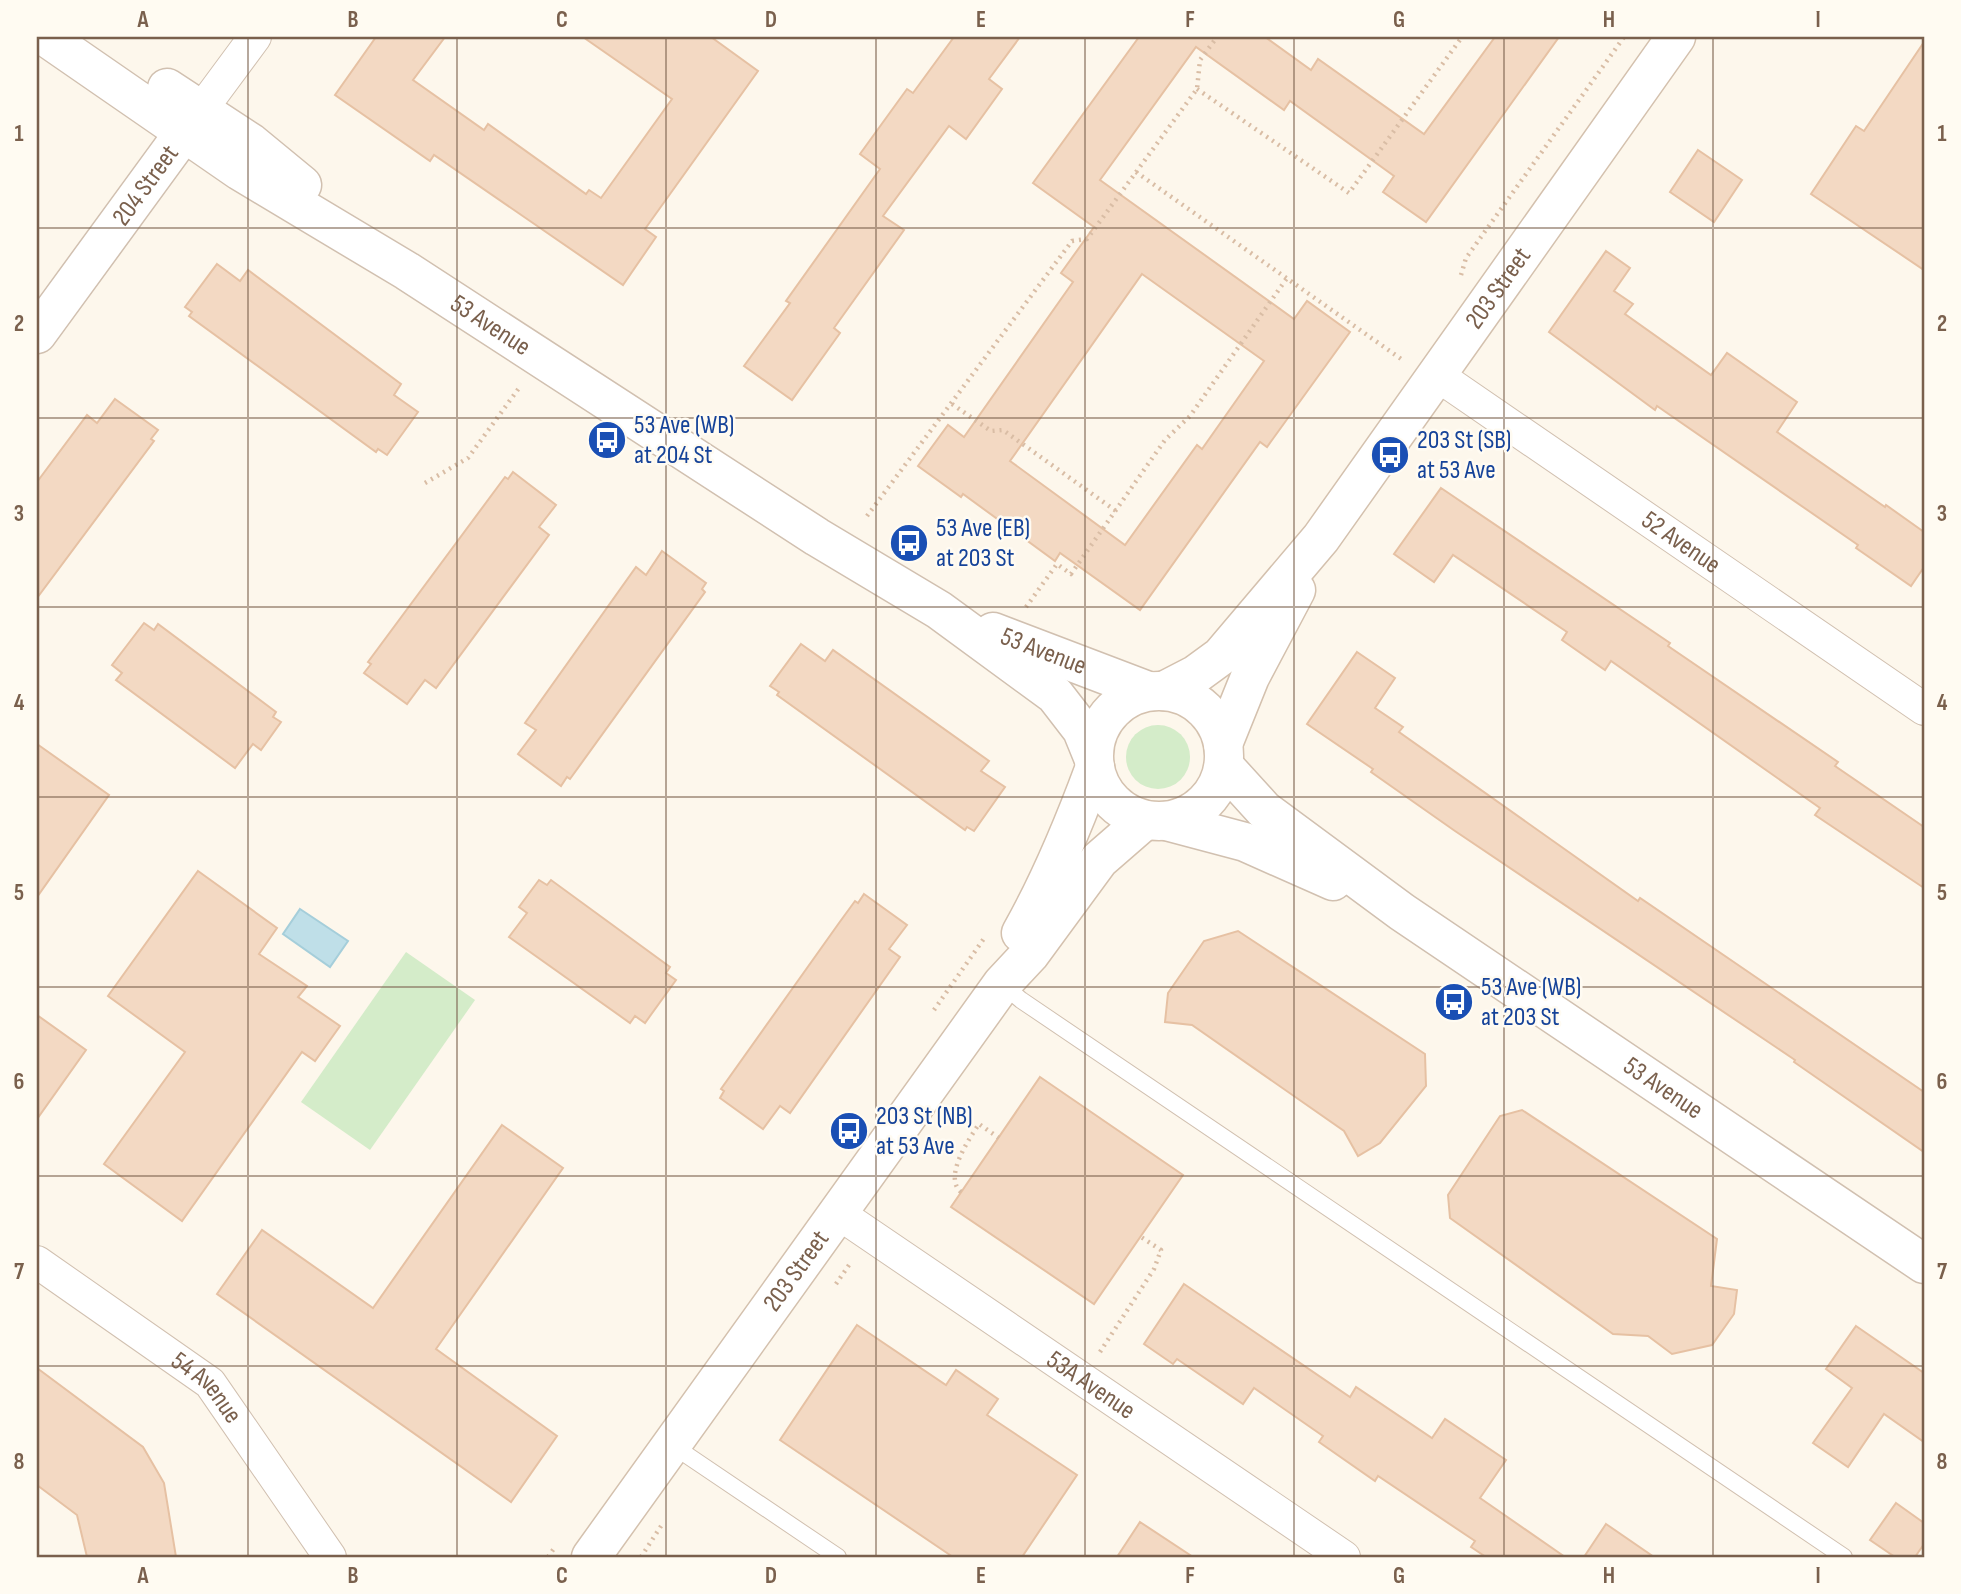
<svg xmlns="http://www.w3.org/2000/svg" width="1961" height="1594" viewBox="0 0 1961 1594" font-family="'Sofia Sans Condensed',sans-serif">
<rect width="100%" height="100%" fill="#fdf7ec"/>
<g fill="#d4ecc9">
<circle cx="1158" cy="757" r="32"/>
<path d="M 406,952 L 475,1000 L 370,1150 L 301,1102 Z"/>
</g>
<path fill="#bfdfe8" stroke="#a5ceda" stroke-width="2" d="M 300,909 L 348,941 L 330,967 L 283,934 Z"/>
<g fill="#f3d9c3" stroke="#e6c1a3" stroke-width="2" fill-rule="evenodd">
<path d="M 376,37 L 445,37 L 413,80 L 484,130 L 488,124 L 586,194 L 589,190 L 601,198 L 672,99 L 583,37 L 711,37 L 758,71 L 645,229 L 656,237 L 623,285 L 434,155 L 430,161 L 335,95 Z"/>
<path d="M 954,37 L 1020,37 L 989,79 L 1002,89 L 966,139 L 949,126 L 883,216 L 904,230 L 834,328 L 840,333 L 792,400 L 744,366 L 790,303 L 786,301 L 880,169 L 860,154 L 907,89 L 913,93 Z"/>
<path d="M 1139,37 L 1265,37 L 1311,70 L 1318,59 L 1424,134 L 1495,37 L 1559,37 L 1426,222 L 1383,192 L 1394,176 L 1290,101 L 1284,110 L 1196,47 L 1100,180 L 1294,319 L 1307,301 L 1350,332 L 1267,447 L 1260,442 L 1140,610 L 1060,553 L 1055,561 L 963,494 L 961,497 L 918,466 L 948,425 L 964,437 L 1073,282 L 1061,273 L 1094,227 L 1033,183 ZM 1142,274 L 1264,361 L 1202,449 L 1197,445 L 1125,545 L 1010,461 Z"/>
<path d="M 1924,42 L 1924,270 L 1811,194 L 1856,126 L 1864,131 Z"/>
<path d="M 1698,150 L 1742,180 L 1714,222 L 1670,192 Z"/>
<path d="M 1606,251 L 1630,268 L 1614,291 L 1633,304 L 1625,314 L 1711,375 L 1727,353 L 1797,402 L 1777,432 L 1885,507 L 1886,505 L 1924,532 L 1924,567 L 1911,586 L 1856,548 L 1858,545 L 1657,406 L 1655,410 L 1549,332 Z"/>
<path d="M 217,264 L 240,281 L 248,270 L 401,384 L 394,395 L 418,412 L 387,455 L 378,449 L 376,452 L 189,316 L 192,312 L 185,307 Z"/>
<path d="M 115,399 L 158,430 L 151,439 L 154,441 L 37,598 L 37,482 L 87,415 L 97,423 Z"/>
<path d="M 513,472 L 556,505 L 539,527 L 549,535 L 436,688 L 425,680 L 407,704 L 364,673 L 371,664 L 368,662 L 505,477 L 508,479 Z"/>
<path d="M 1441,488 L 1670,643 L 1668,646 L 1838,762 L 1835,766 L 1924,827 L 1924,888 L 1815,815 L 1820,808 L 1611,661 L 1605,670 L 1562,640 L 1567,632 L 1453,555 L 1434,582 L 1394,554 Z"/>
<path d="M 662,551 L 706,583 L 702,589 L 705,592 L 570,779 L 567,777 L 561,786 L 518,754 L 536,730 L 525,723 L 636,567 L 646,575 Z"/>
<path d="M 144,623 L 154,630 L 158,624 L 276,712 L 273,717 L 281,722 L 261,750 L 253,744 L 235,768 L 116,680 L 122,673 L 112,665 Z"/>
<path d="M 801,644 L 825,661 L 833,650 L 989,761 L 981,771 L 1005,787 L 974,831 L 967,827 L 965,830 L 777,695 L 779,692 L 770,686 Z"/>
<path d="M 1357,652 L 1395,678 L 1375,708 L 1403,727 L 1399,732 L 1638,901 L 1640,898 L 1924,1092 L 1924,1152 L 1794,1062 L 1795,1060 L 1455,831 L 1371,772 L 1373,769 L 1307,724 Z"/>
<path d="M 37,744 L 109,795 L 37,897 Z"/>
<path d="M 198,871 L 277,928 L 259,954 L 307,986 L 298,997 L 340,1026 L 315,1061 L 302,1052 L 182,1221 L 104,1164 L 185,1052 L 108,996 Z"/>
<path d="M 539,880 L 547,885 L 551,880 L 670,967 L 666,973 L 676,980 L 645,1023 L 635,1016 L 630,1023 L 509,937 L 527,913 L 519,907 Z"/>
<path d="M 864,894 L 907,925 L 889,949 L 900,957 L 790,1113 L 780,1106 L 763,1129 L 720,1098 L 724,1091 L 721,1089 L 839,923 L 855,901 L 858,903 Z"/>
<path d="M 1238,931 L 1425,1054 L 1426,1086 L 1380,1143 L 1358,1156 L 1344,1131 L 1192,1025 L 1165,1022 L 1168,993 L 1204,941 Z"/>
<path d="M 37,1015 L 86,1050 L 37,1119 Z"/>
<path d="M 1040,1077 L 1183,1175 L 1094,1304 L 951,1207 Z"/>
<path d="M 1522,1110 L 1717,1239 L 1711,1286 L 1737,1290 L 1734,1314 L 1712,1345 L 1672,1354 L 1648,1336 L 1613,1334 L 1450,1218 L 1448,1195 L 1500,1116 Z"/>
<path d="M 502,1125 L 563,1168 L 436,1349 L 557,1436 L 511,1502 L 217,1294 L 262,1230 L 373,1308 Z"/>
<path d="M 1184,1284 L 1350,1397 L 1356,1387 L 1432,1438 L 1445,1419 L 1506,1460 L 1480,1498 L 1565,1557 L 1486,1557 L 1471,1547 L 1475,1541 L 1378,1476 L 1375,1481 L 1319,1442 L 1323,1436 L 1254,1388 L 1243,1404 L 1177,1359 L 1173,1364 L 1144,1344 Z"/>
<path d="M 857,1325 L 946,1385 L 956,1370 L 998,1399 L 987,1415 L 1077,1475 L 1022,1557 L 953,1557 L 780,1440 Z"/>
<path d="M 1856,1326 L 1924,1373 L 1924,1442 L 1884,1414 L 1848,1467 L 1813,1443 L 1852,1388 L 1826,1369 Z"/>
<path d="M 37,1368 L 143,1447 L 164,1483 L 176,1557 L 87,1557 L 77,1515 L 37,1485 Z"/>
<path d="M 1896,1503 L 1924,1523 L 1924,1544 L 1915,1557 L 1895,1557 L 1870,1540 Z"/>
<path d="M 1140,1522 L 1193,1557 L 1117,1557 Z"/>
<path d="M 1606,1524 L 1654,1557 L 1584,1557 Z"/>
</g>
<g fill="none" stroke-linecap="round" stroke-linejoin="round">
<g stroke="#d1c0b0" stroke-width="18">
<g id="service">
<path d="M 1002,984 L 1021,1000 L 1844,1557"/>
<path d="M 672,1445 L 838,1557"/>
</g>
</g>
<g stroke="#d1c0b0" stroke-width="34">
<g id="minor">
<path d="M 201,110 L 255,37"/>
<path id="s1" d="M 1437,375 L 1924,709"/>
<path id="s2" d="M 838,1213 L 1344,1557"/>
<path id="s3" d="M 37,1262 L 210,1383 L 330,1557"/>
</g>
</g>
<g stroke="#d1c0b0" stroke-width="41">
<g id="tertiary">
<path id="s4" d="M 46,37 L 240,171 L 407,271 L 817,537 L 939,610 L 1055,695 L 1082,730 L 1093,757"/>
<path d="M 167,88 L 251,143 L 302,185"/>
<path id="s5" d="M 37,334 L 199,112"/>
<path id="s6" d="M 993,632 L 1148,691"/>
<path id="s7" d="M 1224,766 L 1264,810 L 1402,912 L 1924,1264"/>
<path d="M 1166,821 L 1245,842 L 1333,881"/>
</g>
</g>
<g stroke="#d4c1ae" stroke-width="41">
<g id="secondary">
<path id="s8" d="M 1164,691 L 1195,675 L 1221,656 L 1321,538 L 1676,37"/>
<circle cx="1159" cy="756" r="65"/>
<path d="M 1223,744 L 1250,677 L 1296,590"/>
<path d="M 1021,933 C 1051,880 1074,824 1095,767"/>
<path id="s9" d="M 591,1557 L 1002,984 L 1030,954 L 1099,860 L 1145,820"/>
</g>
</g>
<g stroke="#d9bda5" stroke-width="4.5" stroke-dasharray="2 5" stroke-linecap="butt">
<path d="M 1197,89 L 1349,193 L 1462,37"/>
<path d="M 1136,172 L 1404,361"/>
<path d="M 1461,275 L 1466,258 L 1624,37"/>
<path d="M 952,404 L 991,431 L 1003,430 L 1116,511"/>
<path d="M 425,483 L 468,458 L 519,388"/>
<path d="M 867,516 L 1072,241 L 1087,239 L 1197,89 L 1200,60 L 1217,37"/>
<path d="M 1026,607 L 1057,564 L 1071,574 L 1165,440 L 1190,416 L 1287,278"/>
<path d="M 934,1010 L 985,937"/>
<path d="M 961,1192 C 943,1177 969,1139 979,1124 L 999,1138"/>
<path d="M 836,1284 L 849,1265"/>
<path d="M 1100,1352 L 1154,1269 L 1161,1250 L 1141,1237"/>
<path d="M 548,1557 L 555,1547"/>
<path d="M 641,1557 L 663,1523"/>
</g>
<use href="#service" stroke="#fff" stroke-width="16"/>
<use href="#minor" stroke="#fff" stroke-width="32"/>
<use href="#tertiary" stroke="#fff" stroke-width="38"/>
<use href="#secondary" stroke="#fff" stroke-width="38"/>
</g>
<path fill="none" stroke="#7a604d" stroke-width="2" stroke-opacity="0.55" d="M 248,37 L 248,1557M 457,37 L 457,1557M 666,37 L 666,1557M 876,37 L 876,1557M 1085,37 L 1085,1557M 1294,37 L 1294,1557M 1504,37 L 1504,1557M 1713,37 L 1713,1557M 37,228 L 1924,228M 37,418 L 1924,418M 37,607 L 1924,607M 37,797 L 1924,797M 37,987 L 1924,987M 37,1176 L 1924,1176M 37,1366 L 1924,1366"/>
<defs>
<g id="bus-disc" transform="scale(2.0125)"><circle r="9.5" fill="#1a4fb4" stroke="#fffbf2"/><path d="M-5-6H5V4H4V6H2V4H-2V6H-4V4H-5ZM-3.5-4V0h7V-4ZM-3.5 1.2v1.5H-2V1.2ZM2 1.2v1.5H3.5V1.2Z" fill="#fff"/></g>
</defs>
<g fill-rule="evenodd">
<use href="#bus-disc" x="607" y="440"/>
<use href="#bus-disc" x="1390" y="455"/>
<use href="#bus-disc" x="909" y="543"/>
<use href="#bus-disc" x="1454" y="1002"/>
<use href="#bus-disc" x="849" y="1131"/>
</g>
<g text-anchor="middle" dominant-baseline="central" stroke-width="5" stroke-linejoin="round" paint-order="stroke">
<g font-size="26" fill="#7a604d" stroke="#fffbf2">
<text stroke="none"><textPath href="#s5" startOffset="184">204 Street</textPath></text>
<text stroke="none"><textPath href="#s8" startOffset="528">203 Street</textPath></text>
<text stroke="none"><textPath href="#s4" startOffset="530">53 Avenue</textPath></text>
<text stroke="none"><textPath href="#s1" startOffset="296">52 Avenue</textPath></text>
<text stroke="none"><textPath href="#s6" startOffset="54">53 Avenue</textPath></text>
<text stroke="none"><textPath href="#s7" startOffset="546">53 Avenue</textPath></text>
<text stroke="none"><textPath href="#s9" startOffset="352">203 Street</textPath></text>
<text stroke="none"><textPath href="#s2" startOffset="306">53A Avenue</textPath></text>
<text stroke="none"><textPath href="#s3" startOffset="212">54 Avenue</textPath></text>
</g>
<g font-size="26" fill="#164399" stroke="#fffbf2" text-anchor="start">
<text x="634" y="425">53 Ave (WB)<tspan x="634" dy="30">at 204 St</tspan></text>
<text x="1417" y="440">203 St (SB)<tspan x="1417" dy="30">at 53 Ave</tspan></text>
<text x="936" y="528">53 Ave (EB)<tspan x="936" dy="30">at 203 St</tspan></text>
<text x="1481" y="987">53 Ave (WB)<tspan x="1481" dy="30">at 203 St</tspan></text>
<text x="876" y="1116">203 St (NB)<tspan x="876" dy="30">at 53 Ave</tspan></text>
</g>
</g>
<rect width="1961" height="1594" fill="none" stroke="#fffbf2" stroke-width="77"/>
<rect x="38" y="38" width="1885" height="1518" fill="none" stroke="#7a604d" stroke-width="2.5"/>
<g font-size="23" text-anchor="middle" font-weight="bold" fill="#7a604d">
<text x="143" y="27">A</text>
<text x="353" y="27">B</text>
<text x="562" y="27">C</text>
<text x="771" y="27">D</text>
<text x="981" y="27">E</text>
<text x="1190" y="27">F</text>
<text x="1399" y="27">G</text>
<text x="1609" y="27">H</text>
<text x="1818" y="27">I</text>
<text x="19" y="141">1</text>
<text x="1942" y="141">1</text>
<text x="19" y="331">2</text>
<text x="1942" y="331">2</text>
<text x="19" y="521">3</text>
<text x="1942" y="521">3</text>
<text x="19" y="710">4</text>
<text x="1942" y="710">4</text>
<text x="19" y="900">5</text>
<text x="1942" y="900">5</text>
<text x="19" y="1089">6</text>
<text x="1942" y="1089">6</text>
<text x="19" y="1279">7</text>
<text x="1942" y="1279">7</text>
<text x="19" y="1469">8</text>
<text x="1942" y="1469">8</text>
<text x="143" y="1583">A</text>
<text x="353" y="1583">B</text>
<text x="562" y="1583">C</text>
<text x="771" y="1583">D</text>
<text x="981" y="1583">E</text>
<text x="1190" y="1583">F</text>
<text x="1399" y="1583">G</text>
<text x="1609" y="1583">H</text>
<text x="1818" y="1583">I</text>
</g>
</svg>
